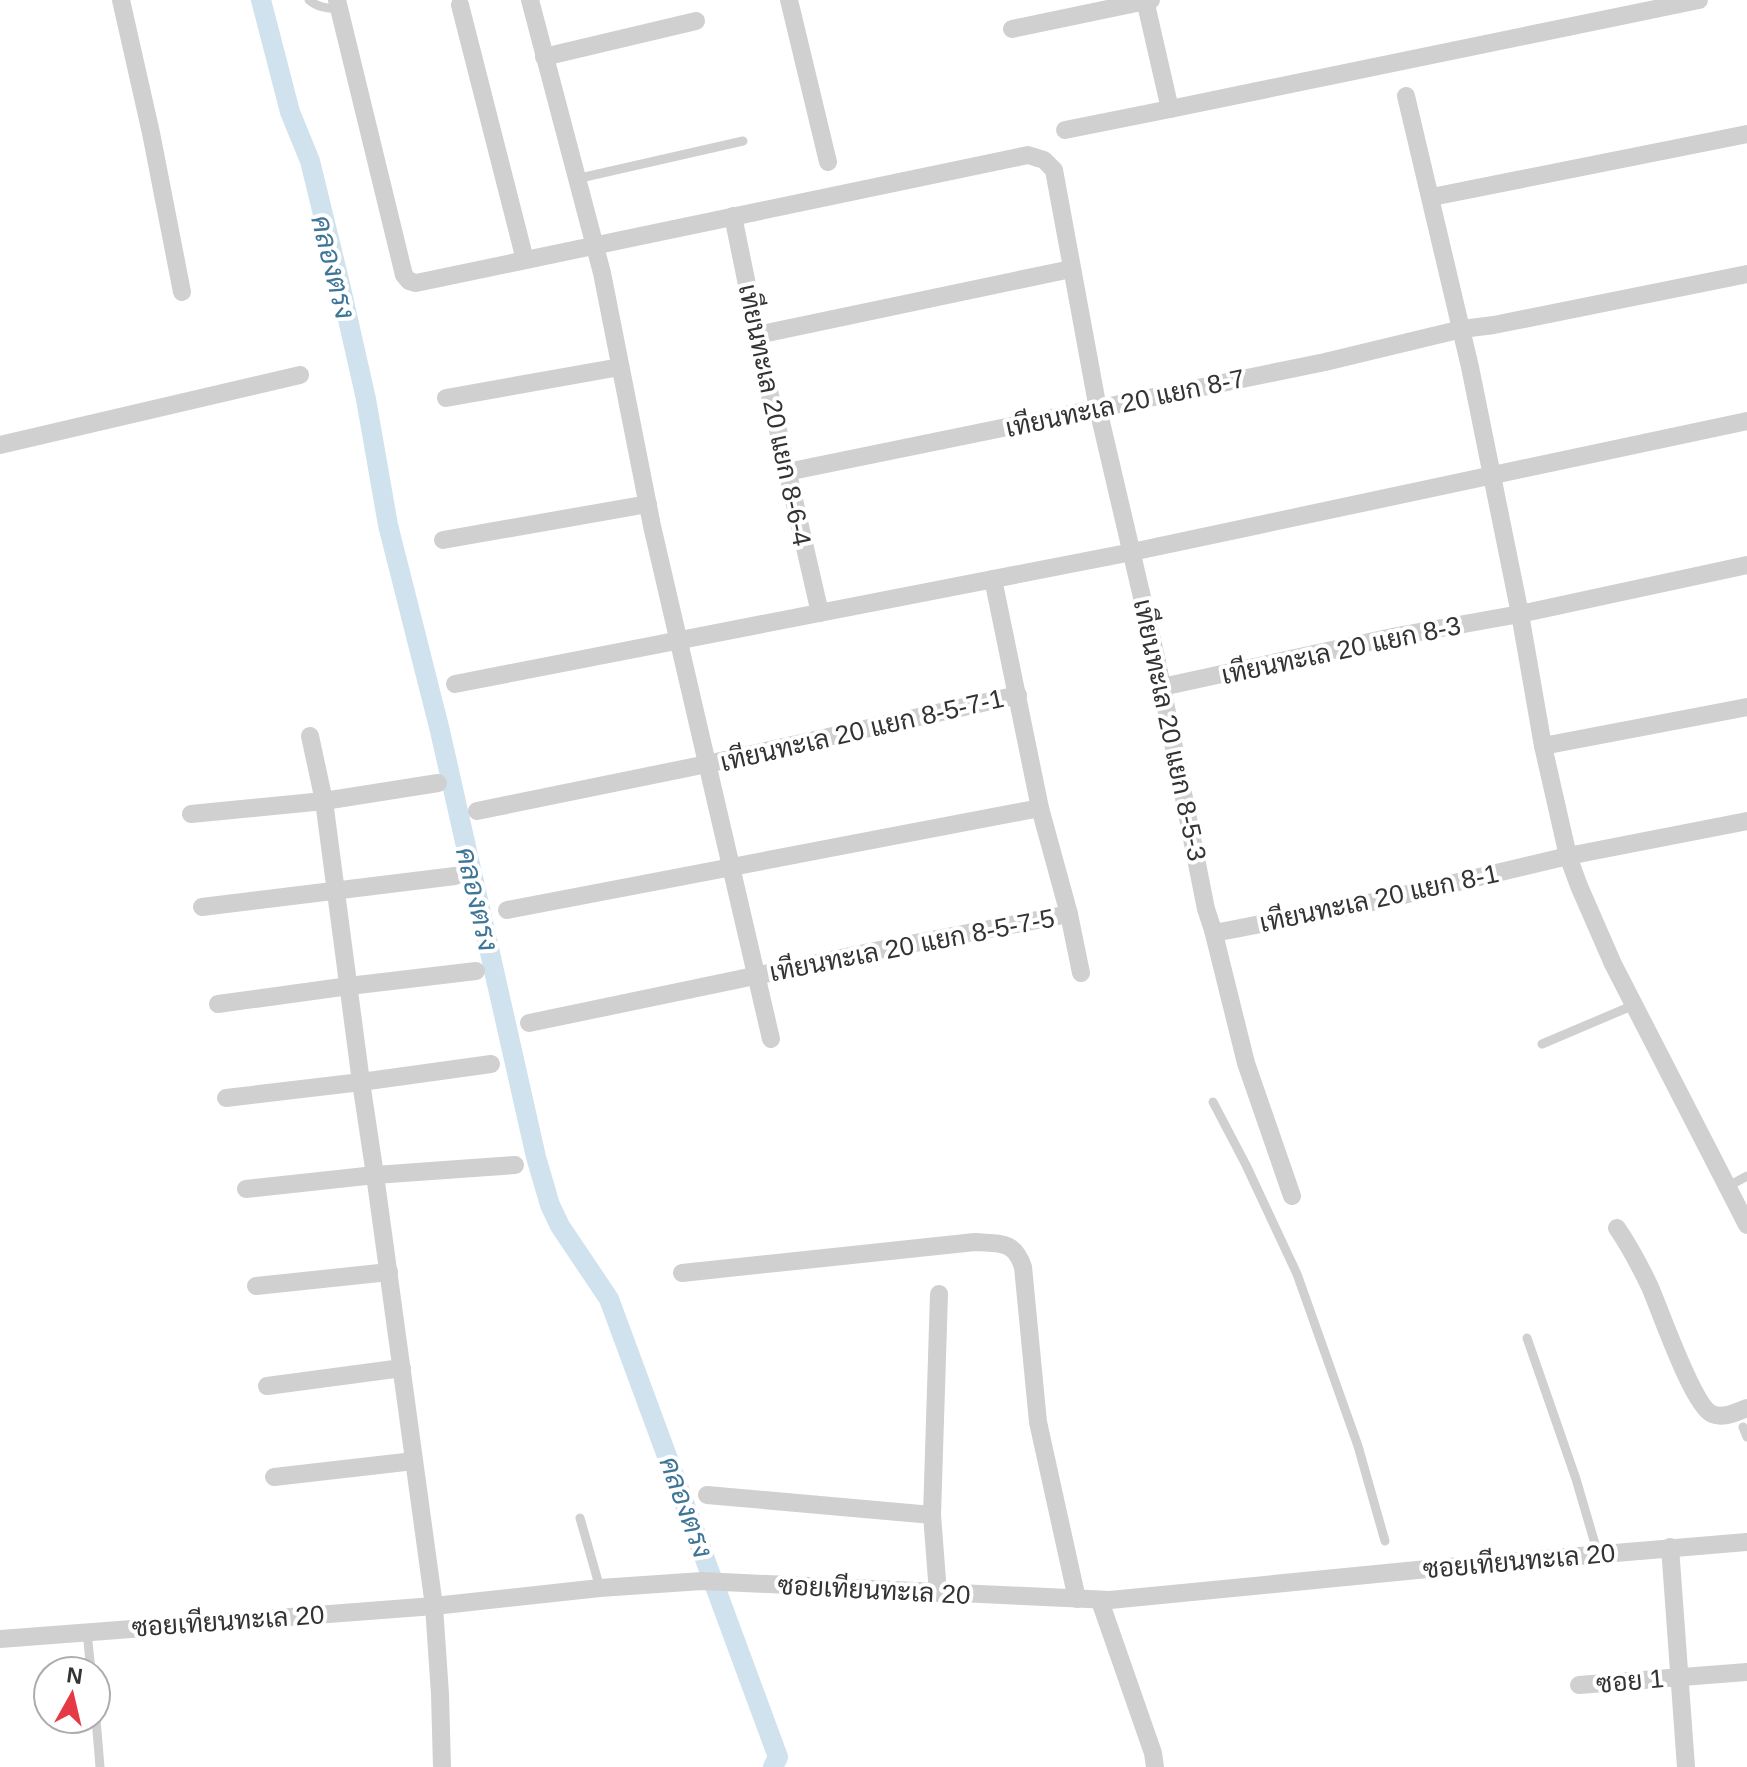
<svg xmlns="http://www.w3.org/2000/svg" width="1747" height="1767" viewBox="0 0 1747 1767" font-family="Helvetica,Sarabun,sans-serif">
<rect width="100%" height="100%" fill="#fff"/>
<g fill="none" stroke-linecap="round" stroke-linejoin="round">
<path stroke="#cfe2ee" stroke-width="20" d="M 261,0 L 290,112 L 310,161 L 340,284 L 366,399 L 388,525 L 440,731 L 536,1157 L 550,1205 L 560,1226 L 609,1299 L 778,1757 L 773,1767"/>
<g stroke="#d0d0d0" stroke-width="9">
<path d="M 309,0 C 318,8 328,8 339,9"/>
<path d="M 576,179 L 743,141"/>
<path d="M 1542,1044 L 1634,1005"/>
<path d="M 1213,1102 L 1246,1165 L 1297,1274 L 1358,1446 L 1385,1541"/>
<path d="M 1727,1187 L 1747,1176"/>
<path d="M 1527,1338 L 1576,1479 L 1598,1554"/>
<path d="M 1743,1427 L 1747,1437"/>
<path d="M 580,1518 L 600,1588"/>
<path d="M 87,1632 L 91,1671"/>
<path d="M 96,1719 L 100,1767"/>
</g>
<g stroke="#d0d0d0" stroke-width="18">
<path d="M 121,0 L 151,133 L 182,292"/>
<path d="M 337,0 L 404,275 L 409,281 L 416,283 L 1028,155 L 1044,160 L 1054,170 L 1098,409 L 1156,657 L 1206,909 L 1213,930 L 1219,932 L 1230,930 L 1378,901 L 1568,856 L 1747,821"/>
<path d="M 530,0 L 602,273 L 652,526 L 771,1039"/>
<path d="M 789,0 L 828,162"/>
<path d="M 1145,0 L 1170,109 L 1699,0"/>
<path d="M 460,5 L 525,260"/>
<path d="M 1012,29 L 1151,0"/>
<path d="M 544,57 L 696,21"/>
<path d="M 1406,96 L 1470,367 L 1520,614 L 1543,746 L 1568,856 L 1579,886 L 1613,964 L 1747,1225"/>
<path d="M 1065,130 L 1170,109"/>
<path d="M 1432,197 L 1747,134"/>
<path d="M 733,216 L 766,378 L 820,613"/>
<path d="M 757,335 L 1071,269"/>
<path d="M 446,398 L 620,367"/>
<path d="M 0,445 L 300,375"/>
<path d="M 787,472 L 1325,362 L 1462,329 L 1494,325 L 1747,274"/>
<path d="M 443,540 L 648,504"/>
<path d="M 993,579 L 1040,808 L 1069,914 L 1081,973"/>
<path d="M 455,684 L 1132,552 L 1747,421"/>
<path d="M 1162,687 L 1397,636 L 1520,614 L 1747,565"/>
<path d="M 310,736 L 324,801 L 361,1082 L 375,1175 L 434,1606 L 440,1694 L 442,1767"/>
<path d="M 1543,746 L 1747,707"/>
<path d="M 477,811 L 707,764 L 1018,695"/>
<path d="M 191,814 L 324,801 L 438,783"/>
<path d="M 202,907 L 455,876"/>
<path d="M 507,910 L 1040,808"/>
<path d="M 1213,930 L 1246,1063 L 1292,1196"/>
<path d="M 218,1004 L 349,986 L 476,971"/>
<path d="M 529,1023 L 889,948 L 1069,914"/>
<path d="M 226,1098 L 361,1082 L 491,1064"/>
<path d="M 246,1189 L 375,1175 L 515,1165"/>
<path d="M 1617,1228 C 1630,1247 1640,1266 1650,1287 C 1660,1310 1693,1406 1712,1414 C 1724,1419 1736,1412 1747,1408"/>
<path d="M 682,1273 L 975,1242 C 1000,1244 1014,1240 1023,1267 L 1038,1422 L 1077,1599"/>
<path d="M 256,1286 L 389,1272"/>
<path d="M 267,1386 L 402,1368"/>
<path d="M 274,1477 L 414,1461"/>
<path d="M 707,1495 L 932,1515"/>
<path d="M 1670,1547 L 1686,1767"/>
<path d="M 938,1593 L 932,1515 L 939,1294"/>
<path d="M 1100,1601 L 1153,1753 L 1155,1767"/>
<path d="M 0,1639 L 434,1606 L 600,1588 L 702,1581 L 1110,1600 L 1448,1567 L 1747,1542"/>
<path d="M 1579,1685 L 1747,1672"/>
</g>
</g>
<g text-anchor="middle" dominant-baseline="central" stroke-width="8" stroke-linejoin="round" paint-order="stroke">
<g font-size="26" fill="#333" stroke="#fff">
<text transform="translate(1125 403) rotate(-12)">เทียนทะเล 20 แยก 8-7</text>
<text transform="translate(775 415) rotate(78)">เทียนทะเล 20 แยก 8-6-4</text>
<text transform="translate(1341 650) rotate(-12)">เทียนทะเล 20 แยก 8-3</text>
<text transform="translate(862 730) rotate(-13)">เทียนทะเล 20 แยก 8-5-7-1</text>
<text transform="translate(1170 730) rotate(78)">เทียนทะเล 20 แยก 8-5-3</text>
<text transform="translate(1379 898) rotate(-12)">เทียนทะเล 20 แยก 8-1</text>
<text transform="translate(912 945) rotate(-11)">เทียนทะเล 20 แยก 8-5-7-5</text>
<text transform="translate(1519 1561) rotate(-5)">ซอยเทียนทะเล 20</text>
<text transform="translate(874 1590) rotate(3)">ซอยเทียนทะเล 20</text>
<text transform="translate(228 1621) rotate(-4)">ซอยเทียนทะเล 20</text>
<text transform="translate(1630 1681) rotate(-5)">ซอย 1</text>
</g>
<g font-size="28" font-style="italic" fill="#3f7597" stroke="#fff">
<text transform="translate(333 267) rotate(76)">คลองตรง</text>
<text transform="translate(477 899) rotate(77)">คลองตรง</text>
<text transform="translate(686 1507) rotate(70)">คลองตรง</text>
</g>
</g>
<g transform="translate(72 1695) rotate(8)"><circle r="38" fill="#ffffff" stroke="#adadad" stroke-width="2"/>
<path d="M0-6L14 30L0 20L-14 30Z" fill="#e63946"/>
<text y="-12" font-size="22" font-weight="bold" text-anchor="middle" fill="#333333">N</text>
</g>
</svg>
